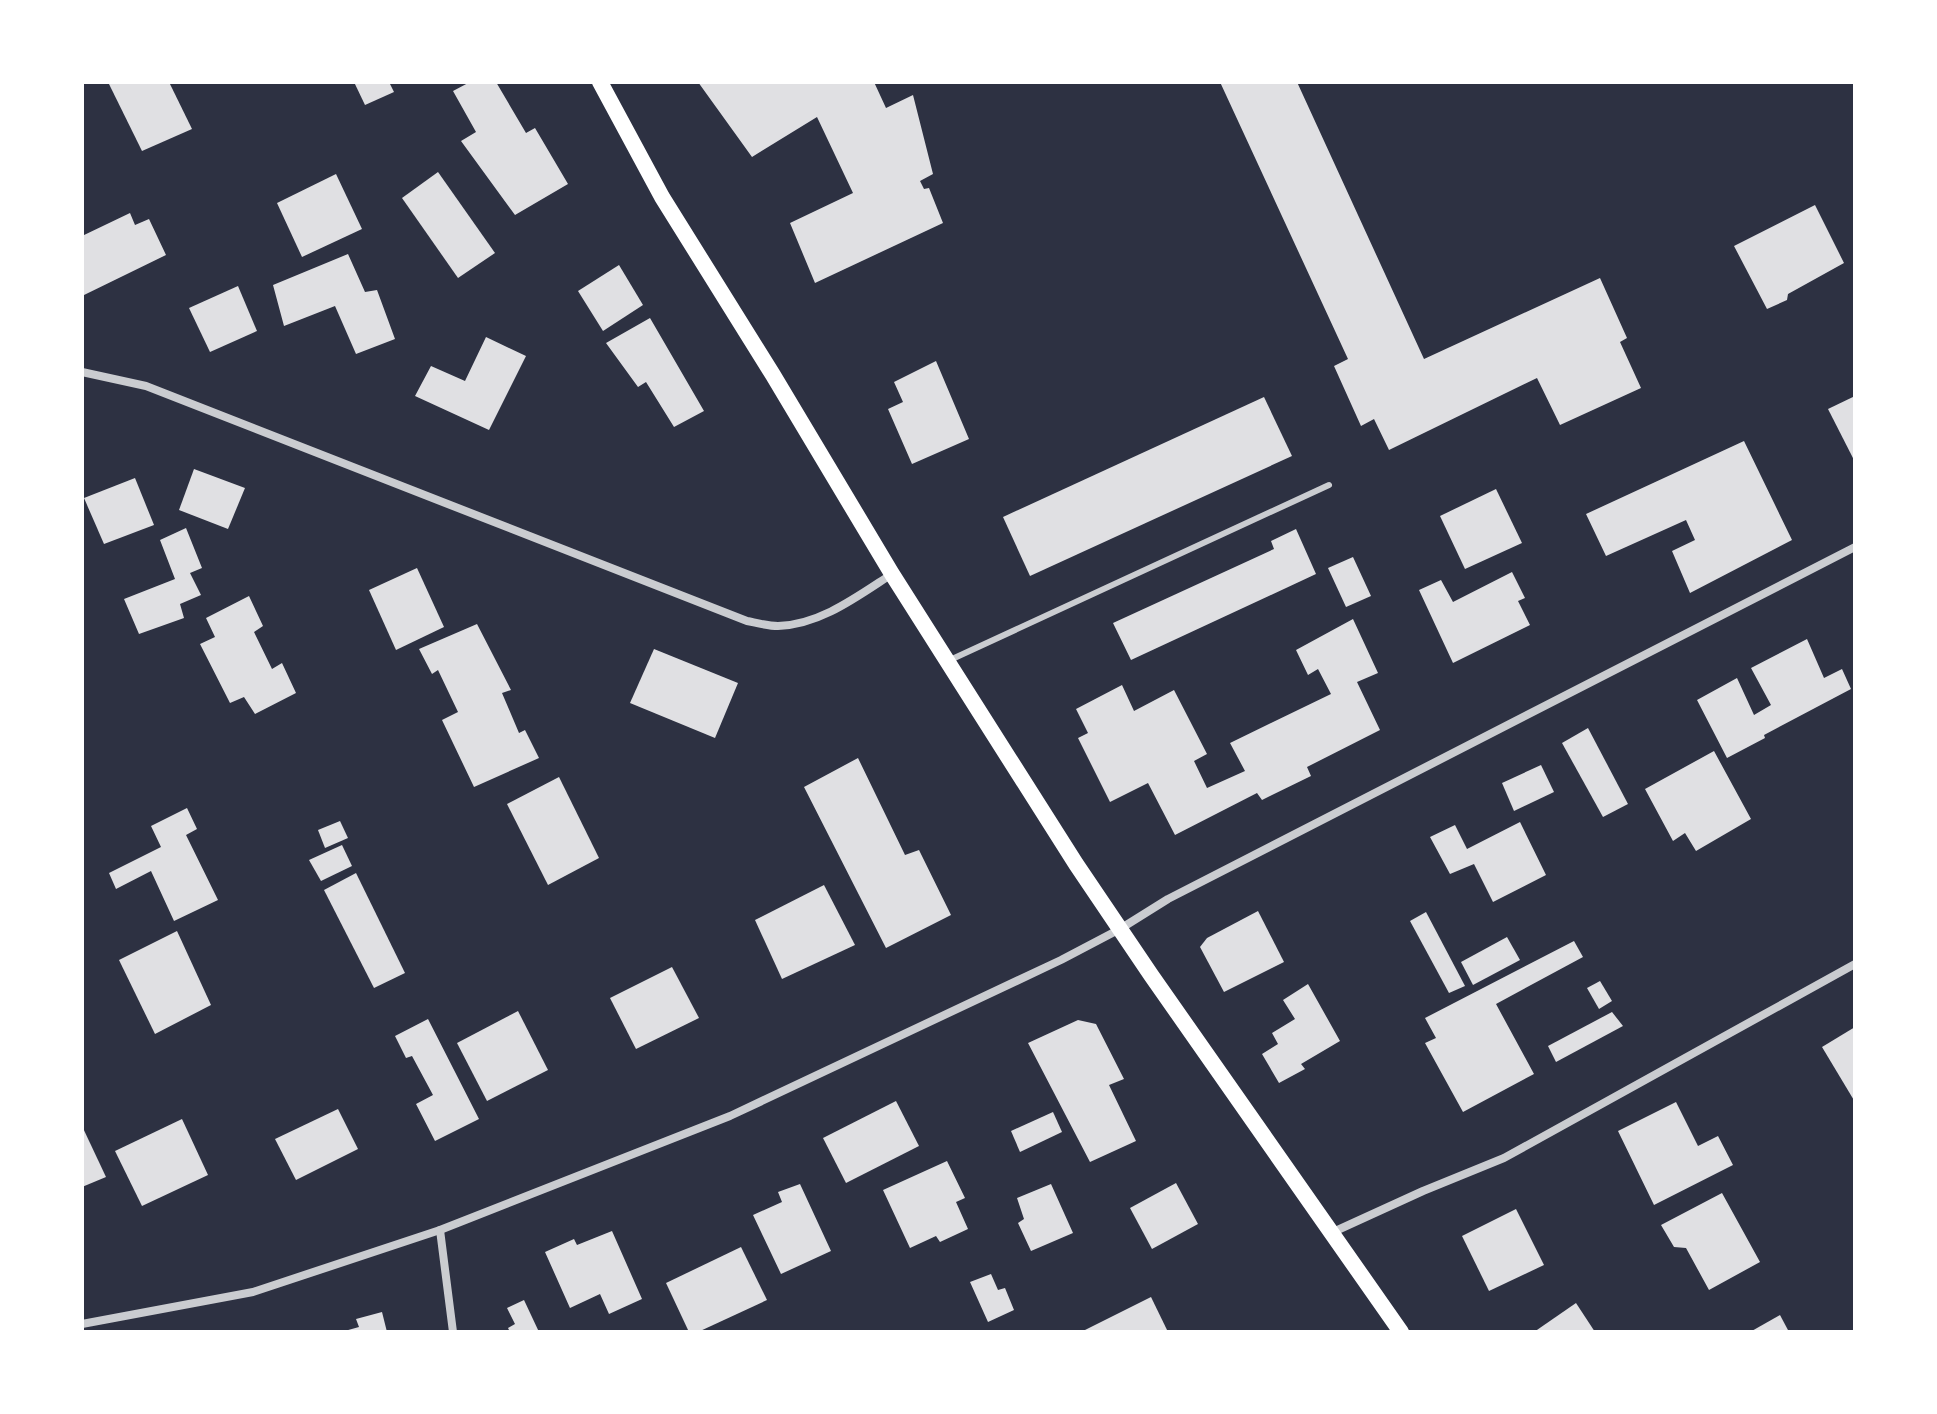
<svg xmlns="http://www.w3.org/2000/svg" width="1937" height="1414" viewBox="0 0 1937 1414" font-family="Manrope,sans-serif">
<rect width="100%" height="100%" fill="#2d3142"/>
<g fill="#e0e0e3">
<path d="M 108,82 L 169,82 L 192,129 L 142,151 Z"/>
<path d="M 354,82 L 389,82 L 394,92 L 365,105 Z"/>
<path d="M 470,82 L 496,82 L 526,133 L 535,128 L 568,184 L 515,215 L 461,141 L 476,132 L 453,91 Z"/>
<path d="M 698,82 L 874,82 L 886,108 L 913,95 L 933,174 L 920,181 L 924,189 L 929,188 L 943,223 L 815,283 L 790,223 L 853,193 L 817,117 L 752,157 Z"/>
<path d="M 1220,82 L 1297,82 L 1424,359 L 1600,278 L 1627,338 L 1620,342 L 1641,388 L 1560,425 L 1537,378 L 1389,450 L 1374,419 L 1361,426 L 1334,366 L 1348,359 Z"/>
<path d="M 438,172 L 495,253 L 458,278 L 402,198 Z"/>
<path d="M 336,174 L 362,229 L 302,257 L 277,203 Z"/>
<path d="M 1815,205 L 1844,263 L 1788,294 L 1787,300 L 1767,309 L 1734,246 Z"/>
<path d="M 130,213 L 135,225 L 149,219 L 166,255 L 82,296 L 82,236 Z"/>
<path d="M 348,254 L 365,292 L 377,290 L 395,339 L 356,354 L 335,306 L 284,326 L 273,285 Z"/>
<path d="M 619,265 L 643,305 L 603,331 L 578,291 Z"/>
<path d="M 238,286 L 257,331 L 210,352 L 189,308 Z"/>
<path d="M 650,318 L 704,411 L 674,427 L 646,382 L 638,387 L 606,343 Z"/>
<path d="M 486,337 L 526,356 L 489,430 L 415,396 L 431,366 L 465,381 Z"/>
<path d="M 936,361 L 969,439 L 912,464 L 888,409 L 903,402 L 894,382 Z"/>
<path d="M 1855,396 L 1855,462 L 1828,409 Z"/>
<path d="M 1264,397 L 1292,456 L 1030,576 L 1003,517 Z"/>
<path d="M 1744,441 L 1792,540 L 1690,593 L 1672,551 L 1695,540 L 1686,520 L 1606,556 L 1586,514 Z"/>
<path d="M 194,469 L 245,488 L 228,529 L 179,510 Z"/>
<path d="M 135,478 L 154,525 L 104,544 L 84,498 Z"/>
<path d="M 1496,489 L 1522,543 L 1465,569 L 1440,516 Z"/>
<path d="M 186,528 L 202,568 L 190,573 L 201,595 L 180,604 L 184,618 L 139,634 L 124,599 L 175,579 L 160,540 Z"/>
<path d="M 1296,529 L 1316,574 L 1131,660 L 1113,623 L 1274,549 L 1271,541 Z"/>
<path d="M 1353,557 L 1371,596 L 1346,607 L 1328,568 Z"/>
<path d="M 417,568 L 444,627 L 396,650 L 369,590 Z"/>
<path d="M 1512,572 L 1525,598 L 1518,601 L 1530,625 L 1453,663 L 1419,590 L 1441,580 L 1453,602 Z"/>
<path d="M 249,596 L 263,626 L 254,632 L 272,669 L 282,663 L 296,693 L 255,714 L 244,697 L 230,703 L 200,644 L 215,637 L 206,618 Z"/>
<path d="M 1353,619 L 1378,673 L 1357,682 L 1380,730 L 1307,767 L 1311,776 L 1262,800 L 1257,793 L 1175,835 L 1148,783 L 1110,802 L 1078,738 L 1088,733 L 1076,709 L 1122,685 L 1134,711 L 1174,690 L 1207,754 L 1194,761 L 1207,788 L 1245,771 L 1230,743 L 1331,694 L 1318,669 L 1308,675 L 1296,650 Z"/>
<path d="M 477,624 L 511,690 L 502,693 L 519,733 L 525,730 L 539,758 L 474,787 L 442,720 L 458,712 L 438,670 L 432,674 L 419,649 Z"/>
<path d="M 1807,639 L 1824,678 L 1842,669 L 1851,689 L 1764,735 L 1765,738 L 1727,758 L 1697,700 L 1737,678 L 1754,715 L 1771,705 L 1751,668 Z"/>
<path d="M 654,649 L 738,683 L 715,738 L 630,703 Z"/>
<path d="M 1588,728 L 1628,804 L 1603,817 L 1562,743 Z"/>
<path d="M 1714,751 L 1751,819 L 1696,851 L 1685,833 L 1673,841 L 1645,789 Z"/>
<path d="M 858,758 L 905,855 L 919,850 L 951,915 L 886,948 L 804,787 Z"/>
<path d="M 1541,765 L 1554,792 L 1514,811 L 1502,783 Z"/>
<path d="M 559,777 L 599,858 L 548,885 L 507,804 Z"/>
<path d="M 187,808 L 197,829 L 186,835 L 218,900 L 174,921 L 151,871 L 116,889 L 109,873 L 161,847 L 151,826 Z"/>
<path d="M 340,821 L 348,838 L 325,848 L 318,830 Z"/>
<path d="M 1520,822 L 1546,875 L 1493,902 L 1474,864 L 1450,874 L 1430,837 L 1455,825 L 1467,849 Z"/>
<path d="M 342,845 L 352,866 L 321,881 L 309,860 Z"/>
<path d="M 356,873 L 405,973 L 374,988 L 324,890 Z"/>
<path d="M 824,885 L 855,945 L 782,979 L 755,920 Z"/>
<path d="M 1258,911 L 1284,962 L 1224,992 L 1200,947 L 1207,938 Z"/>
<path d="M 1426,912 L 1465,986 L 1449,993 L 1410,921 Z"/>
<path d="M 177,931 L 211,1005 L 155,1034 L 119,960 Z"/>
<path d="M 1507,937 L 1520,960 L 1473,985 L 1461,962 Z"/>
<path d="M 1574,941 L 1583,957 L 1496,1004 L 1534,1074 L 1463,1112 L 1425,1043 L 1436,1038 L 1425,1018 Z"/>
<path d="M 672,967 L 699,1018 L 636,1049 L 610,998 Z"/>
<path d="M 1600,981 L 1612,1001 L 1599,1009 L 1587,988 Z"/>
<path d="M 1308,984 L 1340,1041 L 1301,1064 L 1305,1069 L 1279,1083 L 1262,1054 L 1278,1044 L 1272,1033 L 1295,1019 L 1283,1000 Z"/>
<path d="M 518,1011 L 548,1070 L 487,1101 L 457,1043 Z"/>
<path d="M 1612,1012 L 1623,1026 L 1556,1062 L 1548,1046 Z"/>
<path d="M 428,1019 L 479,1119 L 435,1141 L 416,1104 L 433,1095 L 412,1056 L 406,1058 L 395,1036 Z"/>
<path d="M 1078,1020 L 1096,1024 L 1124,1079 L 1109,1085 L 1136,1141 L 1090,1162 L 1028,1043 Z"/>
<path d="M 1855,1027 L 1855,1102 L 1822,1047 Z"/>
<path d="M 896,1101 L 919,1146 L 846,1183 L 823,1138 Z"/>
<path d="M 1676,1102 L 1698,1146 L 1718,1136 L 1733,1165 L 1654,1205 L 1618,1131 Z"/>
<path d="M 338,1109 L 358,1149 L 296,1180 L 275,1139 Z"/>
<path d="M 1053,1112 L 1062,1132 L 1020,1152 L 1011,1131 Z"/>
<path d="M 182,1119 L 208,1175 L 142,1206 L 115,1151 Z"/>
<path d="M 82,1126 L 106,1177 L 82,1187 Z"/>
<path d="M 947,1161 L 965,1198 L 956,1202 L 968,1229 L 940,1242 L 936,1236 L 910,1248 L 883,1190 Z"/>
<path d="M 1176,1183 L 1198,1224 L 1152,1249 L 1130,1208 Z"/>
<path d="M 800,1184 L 831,1251 L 781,1274 L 753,1215 L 782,1202 L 778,1192 Z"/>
<path d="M 1051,1184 L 1073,1233 L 1031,1251 L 1018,1223 L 1024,1219 L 1017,1198 Z"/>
<path d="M 1722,1193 L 1760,1262 L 1709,1290 L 1686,1248 L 1674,1247 L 1661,1225 Z"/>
<path d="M 1516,1209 L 1544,1265 L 1489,1291 L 1462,1236 Z"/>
<path d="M 612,1231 L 642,1299 L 609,1314 L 600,1294 L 570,1308 L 545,1252 L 574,1239 L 577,1245 Z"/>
<path d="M 741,1247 L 767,1300 L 698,1332 L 689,1332 L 666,1283 Z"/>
<path d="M 991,1274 L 998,1290 L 1005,1288 L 1014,1310 L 988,1322 L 970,1282 Z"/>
<path d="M 1151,1297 L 1168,1332 L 1081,1332 Z"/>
<path d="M 524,1300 L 539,1332 L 510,1332 L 508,1328 L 515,1324 L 507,1308 Z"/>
<path d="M 1576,1303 L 1595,1332 L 1534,1332 Z"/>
<path d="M 382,1312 L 387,1332 L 341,1332 L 359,1327 L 356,1319 Z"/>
<path d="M 1780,1315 L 1789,1332 L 1750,1332 Z"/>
</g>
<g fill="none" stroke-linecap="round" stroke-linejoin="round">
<path stroke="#caccd0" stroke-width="6" d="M 950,660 L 1329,485"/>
<g stroke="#caccd0" stroke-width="8">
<path d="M 82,372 L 146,386 L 747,621 C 757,623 768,626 778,626 C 820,625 858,596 892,574"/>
<path d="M 440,1230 L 453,1332"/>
<path d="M 1331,1233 L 1423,1191 L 1504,1158 L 1855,964"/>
<path d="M 82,1324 L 253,1292 L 440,1230 L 730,1116 L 1061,960 L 1120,929 L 1168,899 L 1855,547"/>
</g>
<path stroke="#fff" stroke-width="16" d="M 600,82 L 662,197 L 773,375 L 892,574 L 1076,864 L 1151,975 L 1401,1332"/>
</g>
<rect width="1937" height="1414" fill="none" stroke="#ffffff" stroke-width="168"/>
</svg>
